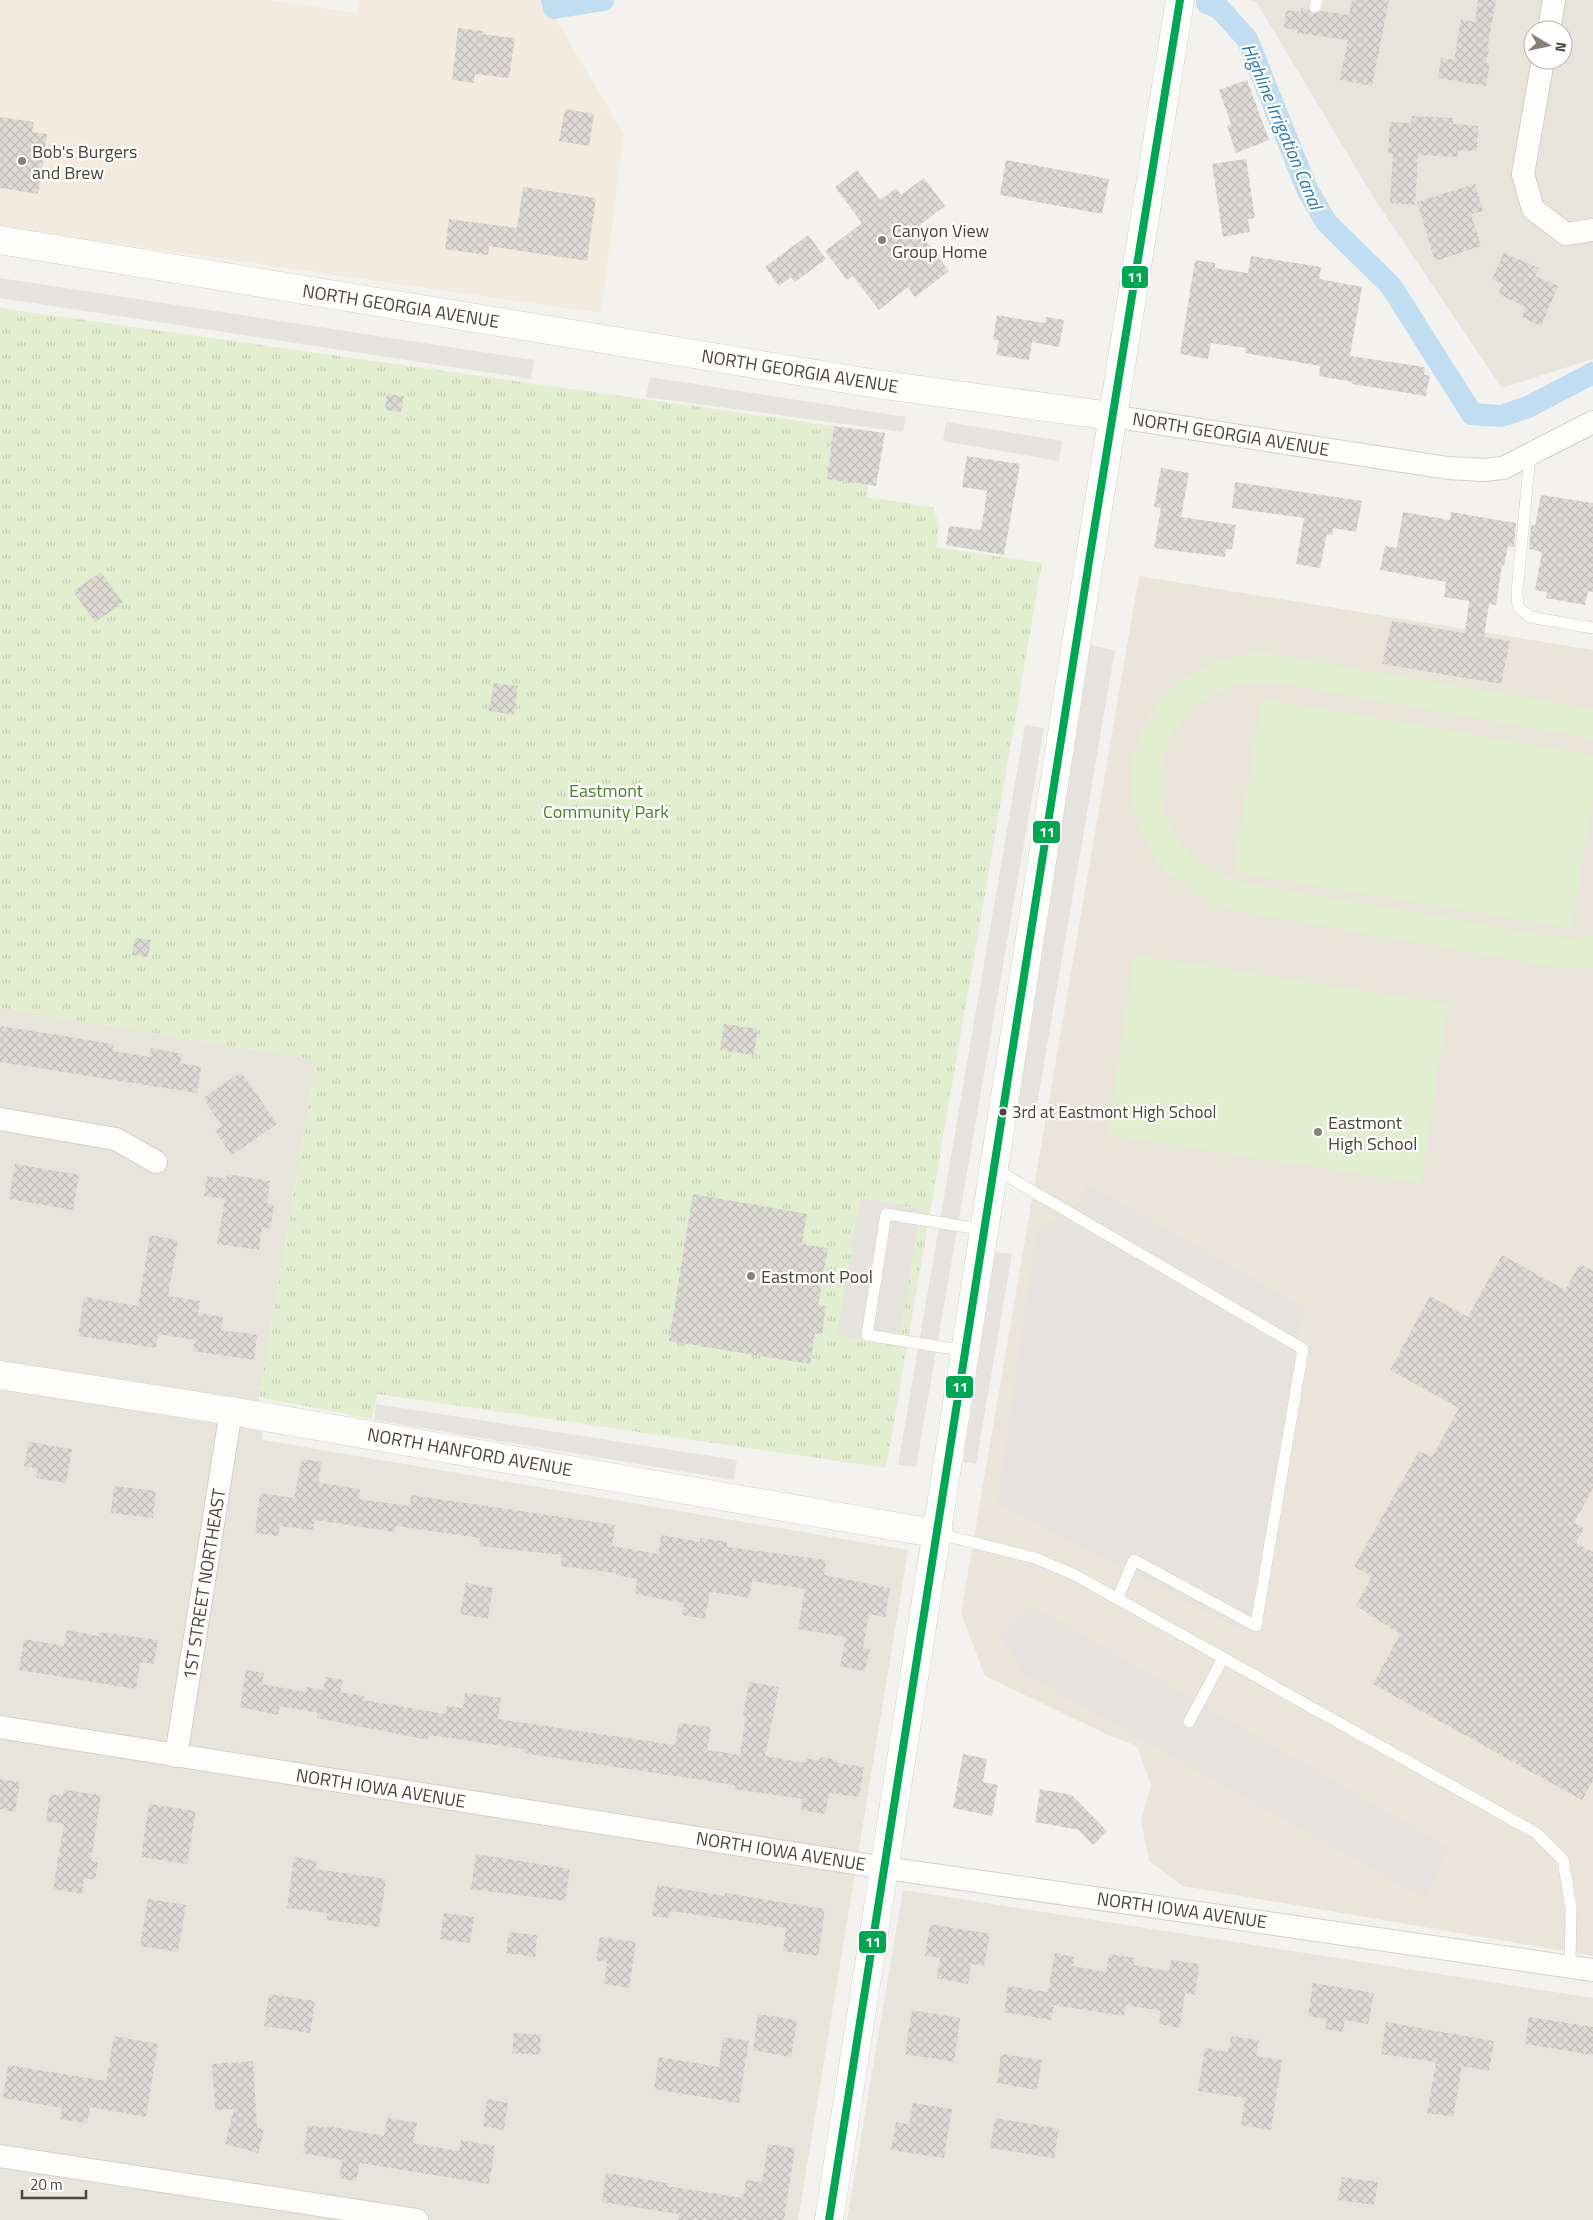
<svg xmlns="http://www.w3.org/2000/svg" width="1593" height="2220" viewBox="0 0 1593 2220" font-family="'Titillium Web',sans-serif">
<defs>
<pattern id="park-tufts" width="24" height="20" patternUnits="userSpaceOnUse" patternTransform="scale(1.25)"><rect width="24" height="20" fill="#e1eecf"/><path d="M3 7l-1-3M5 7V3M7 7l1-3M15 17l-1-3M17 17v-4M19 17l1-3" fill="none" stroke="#c3cdb2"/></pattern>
<pattern id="building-cross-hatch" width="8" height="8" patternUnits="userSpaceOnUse" patternTransform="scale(1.25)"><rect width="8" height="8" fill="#dedbd6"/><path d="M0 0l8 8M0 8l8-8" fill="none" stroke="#c0bdb8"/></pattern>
</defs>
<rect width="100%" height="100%" fill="#f4f2ee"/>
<g fill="#e7e4dc" fill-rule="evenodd">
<path d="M 1250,0 L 1593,0 L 1593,359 L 1502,388 L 1375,200 L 1257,3 ZM 1533,30 L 1563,30 L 1563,60 L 1533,60 Z"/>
<path d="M 0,1008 L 316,1060 L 259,1397 L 263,1440 L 908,1550 L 798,2220 L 0,2220 Z"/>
<path d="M 903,1890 L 1593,1998 L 1593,2220 L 847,2220 Z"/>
</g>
<path fill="#f3ebdf" d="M 0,0 L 269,0 L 357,13 L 359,0 L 545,0 L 624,135 L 601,313 L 0,227 Z"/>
<path fill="#eae5da" d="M 1139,576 L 1593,650 L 1593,1956 L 1183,1886 L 1149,1861 L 1141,1821 L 1151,1785 L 1137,1746 L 1108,1735 L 985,1676 L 961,1613 Z"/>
<g fill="#e1eecf">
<path d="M 1263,653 L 1593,709 L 1593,739 L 1279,683 C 1145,670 1113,847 1244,883 L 1555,937 L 1573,939 L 1593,936 L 1593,966 L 1573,968 L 1550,966 L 1239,911 C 1082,871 1102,662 1263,653 Z"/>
<path d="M 1262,699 L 1593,755 L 1593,799 L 1571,928 L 1233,872 Z"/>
<path d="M 1135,955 L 1448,1004 L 1421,1183 L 1107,1135 Z"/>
</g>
<path fill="url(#park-tufts)" d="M 0,308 L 834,426 L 827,479 L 868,485 L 867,497 L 933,507 L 939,525 L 936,547 L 1042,563 L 886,1468 L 377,1394 L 372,1419 L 259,1397 L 316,1060 L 0,1008 Z"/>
<g fill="#e6e3df">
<path d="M 0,278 L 534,360 L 531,379 L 0,298 Z"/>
<path d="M 650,377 L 906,417 L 903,432 L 646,397 Z"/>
<path d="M 946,422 L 1062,441 L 1059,461 L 943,441 Z"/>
<path d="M 1090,645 L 1115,650 L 1035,1116 L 1016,1112 Z"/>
<path d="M 1025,725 L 1044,728 L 916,1467 L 898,1465 Z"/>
<path d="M 1088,1184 L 1309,1310 L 1300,1327 L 1249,1634 L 997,1504 L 1036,1231 L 1077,1203 Z"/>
<path d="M 861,1198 L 921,1209 L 898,1346 L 837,1335 Z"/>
<path d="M 995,1252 L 1012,1254 L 976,1464 L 963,1462 Z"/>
<path d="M 376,1404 L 737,1460 L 734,1480 L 374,1420 Z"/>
<path d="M 1032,1605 L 1450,1848 L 1425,1899 L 1022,1673 L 1000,1635 Z"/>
</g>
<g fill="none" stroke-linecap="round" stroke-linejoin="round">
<g stroke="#c0ddf1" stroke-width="22">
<path d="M 552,0 L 554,8 L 603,0"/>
<path d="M 1207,3 L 1219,8 L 1247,39 L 1307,189 L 1326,222 L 1391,286 L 1472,414 L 1501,416 L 1528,407 L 1593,373"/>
</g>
</g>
<g fill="url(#building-cross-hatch)">
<path d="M 1352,0 L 1389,0 L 1372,86 L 1340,80 L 1348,40 L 1297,33 L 1298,30 L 1284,28 L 1286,10 L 1301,12 L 1301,8 L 1308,9 L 1313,14 L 1321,11 L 1349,15 Z"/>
<path d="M 1478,0 L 1496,0 L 1487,49 L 1489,49 L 1486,63 L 1490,63 L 1486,86 L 1438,78 L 1441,58 L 1454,60 L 1461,19 L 1475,22 Z"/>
<path d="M 458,28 L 483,31 L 482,34 L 515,38 L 509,78 L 475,74 L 474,83 L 452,80 Z"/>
<path d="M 1247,80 L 1269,140 L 1236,153 L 1227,126 L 1231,124 L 1219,90 Z"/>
<path d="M 565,109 L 594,114 L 589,146 L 559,141 Z"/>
<path d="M 1412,116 L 1453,118 L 1453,124 L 1478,126 L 1477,151 L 1458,150 L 1458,157 L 1418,155 L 1415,205 L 1390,203 L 1393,154 L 1388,153 L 1390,122 L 1411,123 Z"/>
<path d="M 0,117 L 34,122 L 32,132 L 47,134 L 38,194 L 0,188 Z"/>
<path d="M 1246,159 L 1255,218 L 1248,219 L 1250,232 L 1223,237 L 1212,164 Z"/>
<path d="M 1006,160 L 1109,179 L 1102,214 L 1000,195 Z"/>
<path d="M 857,170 L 880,200 L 896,188 L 901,195 L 924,178 L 945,206 L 916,228 L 949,271 L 915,297 L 908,287 L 879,310 L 853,276 L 847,280 L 825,251 L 862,223 L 835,187 Z"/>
<path d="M 1475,184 L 1483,211 L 1471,214 L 1481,246 L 1435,261 L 1417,202 Z"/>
<path d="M 523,187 L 596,198 L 587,261 L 489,246 L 488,255 L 445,249 L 449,219 L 517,228 Z"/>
<path d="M 808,235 L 826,259 L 795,282 L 791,277 L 779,286 L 765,267 Z"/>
<path d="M 1504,253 L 1539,268 L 1535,276 L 1558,286 L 1541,326 L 1522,317 L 1526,307 L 1498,294 L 1503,284 L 1492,279 Z"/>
<path d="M 1251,256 L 1321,267 L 1319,279 L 1362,287 L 1350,356 L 1425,367 L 1424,375 L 1430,375 L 1426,396 L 1352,384 L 1353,382 L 1319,376 L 1320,366 L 1245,353 L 1246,348 L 1211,343 L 1208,359 L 1180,354 L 1195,260 L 1215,263 L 1215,268 L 1248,273 Z"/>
<path d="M 997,315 L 1045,323 L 1046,317 L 1064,320 L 1059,347 L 1032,342 L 1029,360 L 996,355 L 999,340 L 993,340 Z"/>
<path d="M 387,394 L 404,396 L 401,412 L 385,410 Z"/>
<path d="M 834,426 L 885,433 L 876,486 L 827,479 Z"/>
<path d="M 967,456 L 1020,464 L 1004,555 L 946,545 L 949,526 L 981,530 L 987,491 L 962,487 Z"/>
<path d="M 1161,468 L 1189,473 L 1181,517 L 1236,525 L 1232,549 L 1226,549 L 1225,557 L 1154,548 L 1161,508 L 1154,507 Z"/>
<path d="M 1235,482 L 1362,501 L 1356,532 L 1333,528 L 1332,535 L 1327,534 L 1320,568 L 1296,564 L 1304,518 L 1232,508 Z"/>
<path d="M 1541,495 L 1593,503 L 1593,592 L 1588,591 L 1585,605 L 1546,598 L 1547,592 L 1535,590 L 1542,552 L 1529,549 L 1531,525 L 1535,526 Z"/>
<path d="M 1403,512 L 1450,520 L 1451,512 L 1516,523 L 1514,547 L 1508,546 L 1504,566 L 1502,565 L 1496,605 L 1489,604 L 1484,637 L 1510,641 L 1501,684 L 1382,664 L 1392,621 L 1465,633 L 1469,601 L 1444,597 L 1446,582 L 1380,570 L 1385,546 L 1397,548 Z"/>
<path d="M 101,572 L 123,603 L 95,622 L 73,591 Z"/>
<path d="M 494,683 L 518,686 L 514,715 L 489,711 Z"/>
<path d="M 135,938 L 151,940 L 148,957 L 132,955 Z"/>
<path d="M 724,1024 L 758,1029 L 754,1055 L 720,1050 Z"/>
<path d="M 0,1026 L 114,1044 L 113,1051 L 149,1057 L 151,1048 L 182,1054 L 180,1063 L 201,1067 L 197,1093 L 0,1062 Z"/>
<path d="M 241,1072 L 277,1124 L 232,1155 L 215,1131 L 222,1126 L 203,1098 Z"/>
<path d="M 15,1164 L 79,1175 L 73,1210 L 9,1199 Z"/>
<path d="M 227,1174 L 270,1181 L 267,1203 L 274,1205 L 270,1229 L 262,1227 L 259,1250 L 217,1244 L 225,1199 L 204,1196 L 207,1176 L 226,1179 Z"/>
<path d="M 693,1194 L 807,1214 L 802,1244 L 828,1248 L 818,1305 L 826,1306 L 822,1334 L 815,1333 L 810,1364 L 669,1341 Z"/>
<path d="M 150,1235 L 178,1240 L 168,1296 L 200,1301 L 198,1313 L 223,1317 L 221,1330 L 257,1335 L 254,1360 L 193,1351 L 195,1340 L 158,1334 L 156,1348 L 78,1336 L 84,1297 L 138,1306 Z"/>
<path d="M 1502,1255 L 1565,1290 L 1580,1264 L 1593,1271 L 1593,1488 L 1574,1523 L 1584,1528 L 1576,1543 L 1593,1552 L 1593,1781 L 1582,1800 L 1373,1684 L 1400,1634 L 1356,1606 L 1372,1576 L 1354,1567 L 1419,1451 L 1432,1457 L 1459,1408 L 1390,1370 L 1430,1296 L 1468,1317 Z"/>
<path d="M 29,1442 L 72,1449 L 66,1483 L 36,1478 L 38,1469 L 24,1466 Z"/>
<path d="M 302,1459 L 322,1462 L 318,1481 L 320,1483 L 360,1489 L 359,1499 L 410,1506 L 411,1495 L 615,1525 L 612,1546 L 658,1554 L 661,1535 L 700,1542 L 700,1538 L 727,1542 L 727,1547 L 826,1560 L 824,1575 L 890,1588 L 885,1617 L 869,1614 L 863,1648 L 870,1649 L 865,1671 L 840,1666 L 846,1637 L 798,1629 L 805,1589 L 752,1581 L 749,1598 L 710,1592 L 705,1619 L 682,1615 L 684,1603 L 635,1594 L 637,1579 L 616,1575 L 616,1573 L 561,1566 L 562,1555 L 479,1546 L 480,1538 L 396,1526 L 395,1532 L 315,1520 L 313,1530 L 280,1526 L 278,1536 L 255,1533 L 260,1493 L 294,1498 Z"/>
<path d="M 114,1486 L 156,1491 L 153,1518 L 111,1513 Z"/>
<path d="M 466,1583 L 493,1588 L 488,1619 L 460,1614 Z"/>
<path d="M 67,1630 L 98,1636 L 99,1632 L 158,1640 L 154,1664 L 140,1662 L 136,1689 L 19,1670 L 24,1639 L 64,1646 Z"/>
<path d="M 246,1670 L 264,1673 L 262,1684 L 306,1692 L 307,1687 L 323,1690 L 326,1677 L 343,1680 L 340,1692 L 364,1696 L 363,1700 L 446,1714 L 447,1706 L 463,1708 L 465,1693 L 501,1698 L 498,1719 L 661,1743 L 675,1745 L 679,1723 L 711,1727 L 707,1750 L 740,1755 L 746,1716 L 743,1715 L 749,1682 L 779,1687 L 765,1756 L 805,1763 L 806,1758 L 819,1761 L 820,1757 L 837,1760 L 837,1763 L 864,1767 L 859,1797 L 829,1793 L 825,1814 L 801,1810 L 803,1799 L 734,1789 L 735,1785 L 523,1753 L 524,1749 L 429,1735 L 428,1740 L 317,1718 L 318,1713 L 280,1706 L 278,1715 L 240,1707 Z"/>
<path d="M 963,1754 L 987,1759 L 983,1782 L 998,1785 L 992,1816 L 953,1808 Z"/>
<path d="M 0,1779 L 20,1782 L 15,1812 L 0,1809 Z"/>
<path d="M 1040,1789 L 1072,1795 L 1107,1831 L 1093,1845 L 1079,1830 L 1035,1822 Z"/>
<path d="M 64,1790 L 101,1795 L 91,1861 L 98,1862 L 95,1880 L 84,1878 L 82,1894 L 53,1889 L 64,1824 L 46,1821 L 50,1794 L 63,1796 Z"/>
<path d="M 149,1804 L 196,1811 L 187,1864 L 141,1857 Z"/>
<path d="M 476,1854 L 570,1869 L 565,1901 L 471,1889 Z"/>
<path d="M 294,1857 L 317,1861 L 316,1869 L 386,1879 L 379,1927 L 326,1920 L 327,1913 L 287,1908 Z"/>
<path d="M 657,1885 L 725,1896 L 725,1893 L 825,1909 L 818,1956 L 783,1951 L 786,1928 L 671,1911 L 670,1918 L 652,1916 Z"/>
<path d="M 148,1899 L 186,1905 L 178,1952 L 140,1946 Z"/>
<path d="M 444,1913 L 474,1917 L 470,1943 L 440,1939 Z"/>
<path d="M 930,1924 L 990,1934 L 984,1966 L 971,1964 L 968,1984 L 937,1978 L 940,1958 L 925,1956 Z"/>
<path d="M 509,1932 L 537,1935 L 535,1957 L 506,1953 Z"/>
<path d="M 600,1937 L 636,1942 L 629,1988 L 604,1984 L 607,1962 L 596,1960 Z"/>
<path d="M 1055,1953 L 1074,1957 L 1073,1966 L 1106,1972 L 1109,1954 L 1135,1958 L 1134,1965 L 1169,1971 L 1171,1960 L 1199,1964 L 1195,1995 L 1185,1993 L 1180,2028 L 1159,2024 L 1161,2011 L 1126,2005 L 1124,2016 L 1054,2005 L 1051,2020 L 1004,2012 L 1008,1986 L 1048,1992 Z"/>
<path d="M 1313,1983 L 1374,1993 L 1368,2024 L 1345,2020 L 1343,2032 L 1325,2029 L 1327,2019 L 1308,2016 Z"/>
<path d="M 269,1994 L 315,2001 L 310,2033 L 264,2026 Z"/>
<path d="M 912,2010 L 960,2018 L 954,2062 L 905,2054 Z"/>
<path d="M 758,2014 L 797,2020 L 791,2057 L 753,2050 Z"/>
<path d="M 1529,2017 L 1593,2027 L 1593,2055 L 1525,2044 Z"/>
<path d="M 1386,2022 L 1494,2041 L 1489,2071 L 1462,2066 L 1453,2117 L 1427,2113 L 1436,2062 L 1381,2054 Z"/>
<path d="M 514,2033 L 541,2035 L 540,2055 L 512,2053 Z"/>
<path d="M 114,2036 L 158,2044 L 146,2117 L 90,2107 L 87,2123 L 60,2119 L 62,2108 L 3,2098 L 8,2065 L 106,2081 Z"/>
<path d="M 1231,2036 L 1259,2040 L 1256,2056 L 1282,2060 L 1271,2130 L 1241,2125 L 1245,2098 L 1198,2091 L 1205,2048 L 1228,2052 Z"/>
<path d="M 723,2037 L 749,2041 L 739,2103 L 654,2089 L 659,2057 L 719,2067 Z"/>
<path d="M 1001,2054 L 1042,2060 L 1037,2090 L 997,2083 Z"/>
<path d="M 253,2061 L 257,2128 L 264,2130 L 258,2153 L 225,2144 L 234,2109 L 215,2110 L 212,2064 Z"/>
<path d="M 487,2099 L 508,2103 L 504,2130 L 483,2126 Z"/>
<path d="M 913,2103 L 952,2109 L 944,2158 L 891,2150 L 896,2122 L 909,2124 Z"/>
<path d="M 387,2118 L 417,2123 L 413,2143 L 459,2151 L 461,2140 L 495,2146 L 489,2184 L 360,2163 L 356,2181 L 339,2178 L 342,2160 L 303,2153 L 308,2125 L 327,2128 L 328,2126 L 384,2136 Z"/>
<path d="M 995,2118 L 1059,2129 L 1054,2158 L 990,2148 Z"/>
<path d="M 768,2144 L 795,2148 L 784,2220 L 678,2220 L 679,2214 L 602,2202 L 606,2173 L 667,2183 L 667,2186 L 743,2198 L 746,2180 L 762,2182 Z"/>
<path d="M 1342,2177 L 1378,2182 L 1374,2205 L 1338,2200 Z"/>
</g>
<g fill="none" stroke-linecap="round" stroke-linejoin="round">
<g stroke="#d2d0cb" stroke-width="12">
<g id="service">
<path d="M 1315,7 L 1317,0"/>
<path d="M 1530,455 L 1517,592 L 1518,607 L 1530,617 L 1593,628"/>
<path d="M 995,1169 L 1303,1349 L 1256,1626 L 1134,1560 L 1117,1599"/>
<path d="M 967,1351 L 867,1335 L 886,1214 L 986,1230"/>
<path d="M 939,1534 L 1035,1558 L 1073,1574 L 1536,1833 L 1563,1860 L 1571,1908 L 1570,1966"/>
<path d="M 1189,1722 L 1223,1658"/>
</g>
</g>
<g stroke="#d2d0cb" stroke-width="24">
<g id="minor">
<path d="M 1549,30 L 1554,0"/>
<path d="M 1543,60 L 1523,174 L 1533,209 L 1566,234 L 1593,230"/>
<path d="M 1111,416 L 1448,468 L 1484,470 L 1503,468 L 1593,422"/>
<path d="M 0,1119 L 116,1139 L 156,1162"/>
<path d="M 0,1727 L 886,1868 L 1593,1970"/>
<path d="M 176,1756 L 231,1411"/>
<path d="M 0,2156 L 417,2220"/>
</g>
</g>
<g stroke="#d2d0cb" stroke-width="29">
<g id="tertiary">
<path d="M 0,240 L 877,384 L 1111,416"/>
<path d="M 0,1375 L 231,1411 L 939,1534"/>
<path d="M 829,2220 C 949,1480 1057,739 1180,0"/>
</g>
</g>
<use href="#service" stroke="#fdfdfc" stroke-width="11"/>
<use href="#minor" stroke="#fdfdfc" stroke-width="22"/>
<use href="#tertiary" stroke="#fdfdfc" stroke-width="28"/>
<g stroke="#fff" stroke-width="11">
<path id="bus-1" d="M 829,2220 L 1090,555 L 1180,0"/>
</g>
<use href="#bus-1" stroke="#00a651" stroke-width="8"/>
</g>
<g fill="#868178" stroke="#fff" stroke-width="2">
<circle cx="22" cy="161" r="5"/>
<circle cx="882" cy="240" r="5"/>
<circle cx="1318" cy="1132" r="5"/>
<circle cx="751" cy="1276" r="5"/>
</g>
<circle fill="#4b4439" stroke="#fff" stroke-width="2" cx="1003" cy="1112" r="4.5"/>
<g text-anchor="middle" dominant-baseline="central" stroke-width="4.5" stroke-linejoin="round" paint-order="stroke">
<g font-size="17" fill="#4b4439" stroke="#fff" text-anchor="start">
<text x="1012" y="1112">3rd at Eastmont High School</text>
</g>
<g font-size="18" fill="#4b4439" stroke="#fff" text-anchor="start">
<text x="32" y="151">Bob's Burgers<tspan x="32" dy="21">and Brew</tspan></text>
<text x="892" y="230">Canyon View<tspan x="892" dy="21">Group Home</tspan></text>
<text x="1328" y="1122">Eastmont<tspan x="1328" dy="21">High School</tspan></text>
<text x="761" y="1276">Eastmont Pool</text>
</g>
<g font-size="18" fill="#4b4439" stroke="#fff">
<text transform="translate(401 306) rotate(9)">NORTH GEORGIA AVENUE</text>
<text transform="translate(800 371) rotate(9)">NORTH GEORGIA AVENUE</text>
<text transform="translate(1231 434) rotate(9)">NORTH GEORGIA AVENUE</text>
<text transform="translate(470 1452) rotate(10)">NORTH HANFORD AVENUE</text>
<text transform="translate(204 1584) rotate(-81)">1ST STREET NORTHEAST</text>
<text transform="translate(381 1788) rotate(9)">NORTH IOWA AVENUE</text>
<text transform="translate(781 1851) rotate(9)">NORTH IOWA AVENUE</text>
<text transform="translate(1182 1910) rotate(8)">NORTH IOWA AVENUE</text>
</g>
<g font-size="18" fill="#4a7f2a" stroke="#fff">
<text x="606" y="790">Eastmont<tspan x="606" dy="21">Community Park</tspan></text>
</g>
<g font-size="19" font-style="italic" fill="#2e7ab2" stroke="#fff">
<text transform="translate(1283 126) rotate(67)">Highline Irrigation Canal</text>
</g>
</g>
<g stroke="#fff" stroke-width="2">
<rect x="1121" y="265" width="28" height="24" rx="5" fill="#00a651"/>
<rect x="1032" y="820" width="29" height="24" rx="5" fill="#00a651"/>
<rect x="945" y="1375" width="29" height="24" rx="5" fill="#00a651"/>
<rect x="858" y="1930" width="29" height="24" rx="5" fill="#00a651"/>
</g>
<g font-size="14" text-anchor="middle" font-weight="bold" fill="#fff">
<text x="1135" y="282">11</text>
<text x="1047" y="837">11</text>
<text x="960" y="1392">11</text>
<text x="873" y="1947">11</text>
</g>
<g transform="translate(1548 45) rotate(99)"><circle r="24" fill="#ffffff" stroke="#b7b4b0"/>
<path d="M0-4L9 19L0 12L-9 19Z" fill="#868178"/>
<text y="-8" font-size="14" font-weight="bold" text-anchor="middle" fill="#4b4439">N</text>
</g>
<path d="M22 2190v8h64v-8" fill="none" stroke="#4b4439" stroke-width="2.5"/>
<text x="30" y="2190" font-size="15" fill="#4b4439" stroke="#ffffff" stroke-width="4" paint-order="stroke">20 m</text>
</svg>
